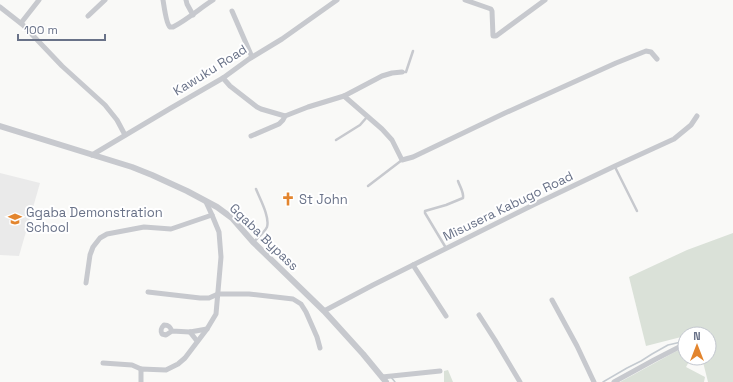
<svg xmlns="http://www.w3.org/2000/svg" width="733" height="382" viewBox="0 0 733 382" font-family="'Space Grotesk',sans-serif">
<rect width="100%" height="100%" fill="#f9f9f7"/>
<path fill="#eaeaea" d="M 0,173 L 40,183 L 19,256 L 0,255 Z"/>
<g fill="#dae1d8">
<path d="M 733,233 L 733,382 L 708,382 L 702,358 L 709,358 L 709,334 L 696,334 L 696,333 L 685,334 L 685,336 L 646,346 L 629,277 L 687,250 Z"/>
<path d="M 685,347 L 685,358 L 691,358 L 686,367 L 705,377 L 704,382 L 620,382 L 673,353 Z"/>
<path d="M 448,370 L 453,382 L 444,382 L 444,371 Z"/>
</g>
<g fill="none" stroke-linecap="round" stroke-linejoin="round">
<g stroke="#c4cad0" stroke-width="1.5">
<path d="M 391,377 L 395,382"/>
<path d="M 603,382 L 627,368 L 641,361 L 652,354 L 668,345 L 681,342"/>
</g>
<g stroke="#c7c9ce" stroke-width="2.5">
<path d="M 403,72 L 406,72 L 413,51"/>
<path d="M 336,140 L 360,125 L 367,117"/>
<path d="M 615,167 L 637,211"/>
<path d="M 368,186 L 402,160"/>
<path d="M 254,242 C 258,237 264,233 267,227 C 270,217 260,199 256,189"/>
<path d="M 446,248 L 425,213 L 425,211 L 446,205 L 463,198 C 464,192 460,187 458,181"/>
</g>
<g stroke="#c7c9ce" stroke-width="5">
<path d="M 163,0 C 164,5 166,24 170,27 C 171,27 172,27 173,27 C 188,19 199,9 213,0"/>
<path d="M 186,0 L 187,4 L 193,15"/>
<path d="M 465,0 L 491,9 L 492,11 L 493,36 L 496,36 L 545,0"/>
<path d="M 0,7 L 23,25 L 62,66 L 105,105 L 117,120 L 125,135"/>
<path d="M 232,11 L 252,57"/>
<path d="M 88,16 L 105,0"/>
<path d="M 21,23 L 39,0"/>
<path d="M 223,78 L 230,86 L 257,107 L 261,109 L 285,116"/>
<path d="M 344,96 L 382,76 L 392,73 L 402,72"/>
<path d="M 251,136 L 279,124 L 283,120 L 285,116 L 308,107 L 344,96 L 382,129 L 392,140 L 402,160 L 413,157 L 505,113 L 616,63 L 646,51 L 651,52 L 657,59"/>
<path d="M 92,155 L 171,108 L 223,78 L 249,59 L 282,39 L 337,0"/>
<path d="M 413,265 L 446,316"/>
<path d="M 86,283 L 90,255 L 93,247 L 100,238 L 107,234 L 144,227 L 171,229 L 212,215"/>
<path d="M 148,292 L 200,298 L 209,298 L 218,294 L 249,294 L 293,299 L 301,304 L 306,312 L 317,337 L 320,348"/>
<path d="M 552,300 L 577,346 L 594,382"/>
<path d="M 324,311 L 373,285 L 533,205 L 615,166 L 674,139 L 691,125 L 697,116"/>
<path d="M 479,315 L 495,340 L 520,382"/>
<path d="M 172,331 C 170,327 169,325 164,325 C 161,328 160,330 162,334 L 166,335 L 172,331 L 190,332 L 207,329"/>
<path d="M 190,332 L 197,341"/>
<path d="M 103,363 L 132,365 L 141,369"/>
<path d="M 382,377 L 440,371"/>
<path d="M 141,382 L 141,369 L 166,370 L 178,364 L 185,358 L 207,329 L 216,314 L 221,257 L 219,232 L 212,215 L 206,202"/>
<path d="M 614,382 L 654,360 L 685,344"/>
</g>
<path stroke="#c7c9ce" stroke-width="6" d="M 0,126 L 132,167 L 152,175 L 187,191 L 217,207 L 232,218 L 253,242 L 324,311 L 363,354 L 386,382"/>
</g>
<defs>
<g id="church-bare" transform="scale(1.08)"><path d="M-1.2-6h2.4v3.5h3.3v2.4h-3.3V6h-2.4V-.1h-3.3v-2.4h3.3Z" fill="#e3852e" stroke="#fff" stroke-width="2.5" paint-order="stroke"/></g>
<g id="school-bare" transform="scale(1.08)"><path d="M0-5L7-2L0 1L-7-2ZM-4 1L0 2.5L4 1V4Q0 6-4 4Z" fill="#e3852e" stroke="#fff" stroke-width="2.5" paint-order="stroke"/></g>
</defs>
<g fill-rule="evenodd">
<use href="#church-bare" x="288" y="199"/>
<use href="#school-bare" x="15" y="219"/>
</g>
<g text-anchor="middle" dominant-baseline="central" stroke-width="4" stroke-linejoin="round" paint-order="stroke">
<g font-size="13" fill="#697288" stroke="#fff">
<text transform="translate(210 70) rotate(-32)">Kawuku Road</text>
<text transform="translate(508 206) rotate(-26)">Misusera Kabugo Road</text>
<text transform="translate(264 237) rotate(44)">Ggaba Bypass</text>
</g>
<g font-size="13" fill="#697288" stroke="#fff" text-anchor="start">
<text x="299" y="199">St John</text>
<text x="26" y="212">Ggaba Demonstration<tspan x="26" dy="15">School</tspan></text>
</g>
</g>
<g transform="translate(697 346)"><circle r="19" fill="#ffffff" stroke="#c3c7cf"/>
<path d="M0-3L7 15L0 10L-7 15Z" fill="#e3852e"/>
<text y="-6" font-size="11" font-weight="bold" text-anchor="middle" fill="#697288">N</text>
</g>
<path d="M18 34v6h87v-6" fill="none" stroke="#697288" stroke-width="2"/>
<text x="24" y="34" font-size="12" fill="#697288" stroke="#ffffff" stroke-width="3" paint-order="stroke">100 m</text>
</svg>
